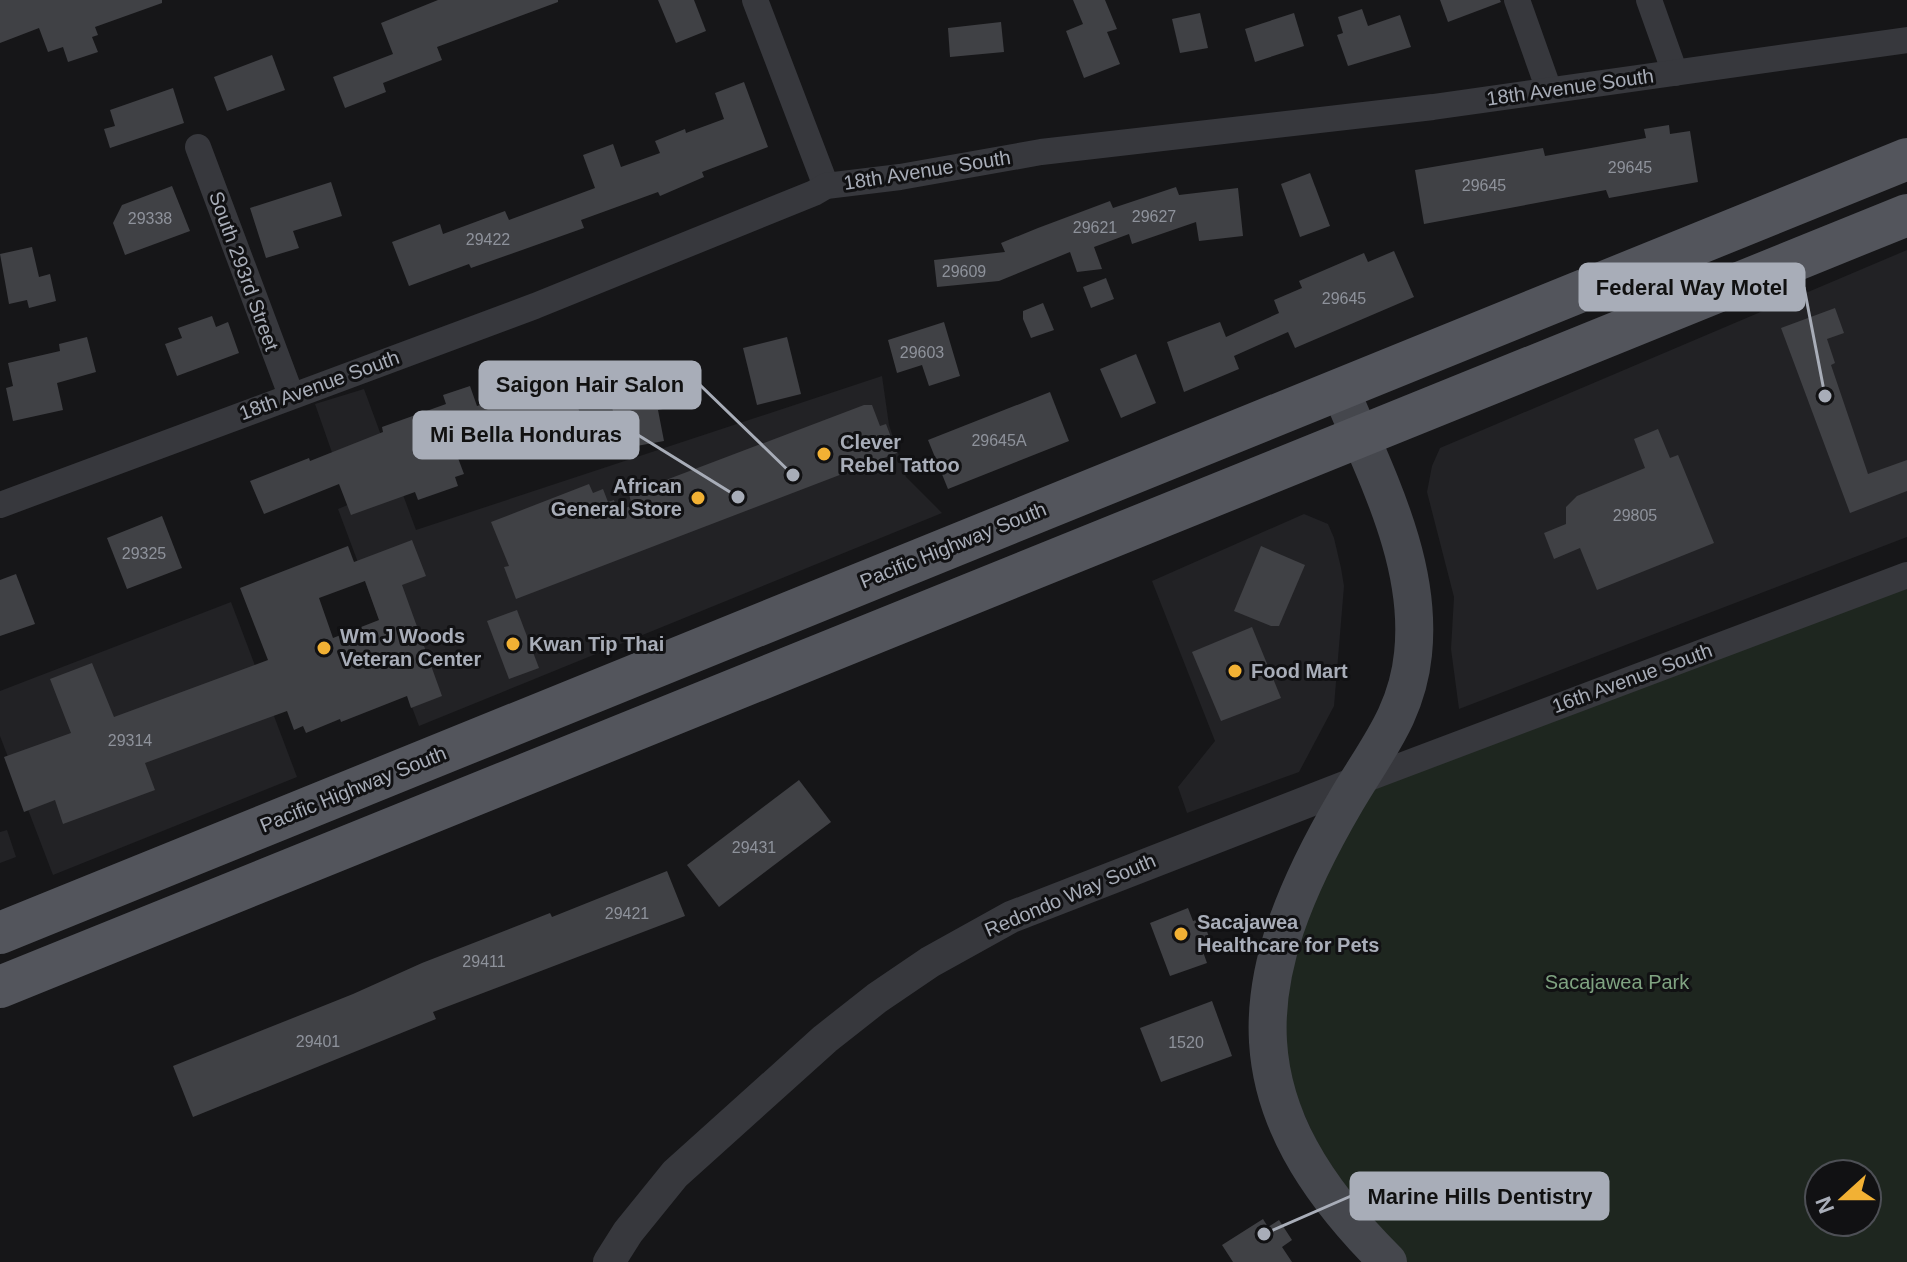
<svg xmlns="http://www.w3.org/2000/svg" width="1907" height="1262" viewBox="0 0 1907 1262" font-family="Helvetica,sans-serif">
<rect width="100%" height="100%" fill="#161618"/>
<g fill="#222225">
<path d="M 1907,250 L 1907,537 L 1459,709 L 1451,649 L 1454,597 L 1427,492 L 1432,466 L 1440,448 Z"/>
<path d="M 882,376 L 889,425 L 906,477 L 942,513 L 419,726 L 338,509 L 350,504 L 315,404 L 364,389 L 416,530 Z"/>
<path d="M 1304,514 L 1328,524 L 1334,538 L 1341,568 L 1344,586 L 1334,706 L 1299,772 L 1187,813 L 1178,787 L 1215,741 L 1152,581 Z"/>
<path d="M 231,602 L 297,777 L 53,875 L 0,736 L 0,691 Z"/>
<path d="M 7,830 L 16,857 L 0,863 L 0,832 Z"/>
</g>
<path fill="#1e261f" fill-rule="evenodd" d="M 1907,575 L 1907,1262 L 1388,1262 L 1358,1233 L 1266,1030 L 1346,799 ZM 1819,1174 L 1867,1174 L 1867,1222 L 1819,1222 Z"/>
<g fill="#404145" fill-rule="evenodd">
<path d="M 0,0 L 162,0 L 162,3 L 95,27 L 98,35 L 92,37 L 98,52 L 68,62 L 63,47 L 48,52 L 39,28 L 0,43 Z"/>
<path d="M 438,0 L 558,0 L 558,2 L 437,47 L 442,60 L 383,83 L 386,92 L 345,108 L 333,77 L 393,54 L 381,23 Z"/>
<path d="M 658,0 L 694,0 L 706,31 L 676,43 Z"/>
<path d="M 1073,0 L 1105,0 L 1117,29 L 1107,32 L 1120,64 L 1084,78 L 1066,31 L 1083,24 Z"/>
<path d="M 1440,0 L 1500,0 L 1501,2 L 1448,22 Z"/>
<path d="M 1362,9 L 1368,26 L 1400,15 L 1411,47 L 1348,66 L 1337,35 L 1343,33 L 1338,17 Z"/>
<path d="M 1200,13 L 1208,48 L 1180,53 L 1172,19 Z"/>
<path d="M 1294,13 L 1304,46 L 1255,62 L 1245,29 Z"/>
<path d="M 1001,22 L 1004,52 L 950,57 L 948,28 Z"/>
<path d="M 272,55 L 285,90 L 227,111 L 214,77 Z"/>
<path d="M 744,82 L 768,147 L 702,172 L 704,177 L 660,196 L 658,192 L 581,220 L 584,228 L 471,268 L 469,264 L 409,286 L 392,242 L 440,224 L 443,234 L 505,211 L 509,220 L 595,188 L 583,155 L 613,144 L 621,167 L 660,153 L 655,141 L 685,129 L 686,133 L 724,119 L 715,93 Z"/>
<path d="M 173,88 L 184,123 L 110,148 L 104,129 L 115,126 L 110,110 Z"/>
<path d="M 1669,125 L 1670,134 L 1690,131 L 1698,182 L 1609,198 L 1606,190 L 1424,224 L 1415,170 L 1543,148 L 1545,156 L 1591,148 L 1646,138 L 1644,129 Z"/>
<path d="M 1310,173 L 1330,226 L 1300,237 L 1281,184 Z"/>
<path d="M 331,182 L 342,216 L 293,231 L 299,248 L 266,258 L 250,208 Z"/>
<path d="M 172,186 L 190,231 L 125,255 L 113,223 L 122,205 Z"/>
<path d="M 1176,187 L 1179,195 L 1238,188 L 1243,236 L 1199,241 L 1196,222 L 1132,244 L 1129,234 L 1094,247 L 1102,269 L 1077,272 L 1070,252 L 999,281 L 937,287 L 934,260 L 1005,252 L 1001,243 L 1038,228 L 1110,201 L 1113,208 Z"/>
<path d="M 32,247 L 39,277 L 50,274 L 56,301 L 29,308 L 27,300 L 9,304 L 0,254 Z"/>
<path d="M 1394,251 L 1414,297 L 1295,348 L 1288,332 L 1234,356 L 1239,369 L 1184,392 L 1167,342 L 1220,322 L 1226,337 L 1279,313 L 1274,300 L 1302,288 L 1299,281 L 1364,253 L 1368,262 Z"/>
<path d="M 1106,278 L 1114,299 L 1091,308 L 1083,287 Z"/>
<path d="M 1043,303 L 1054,330 L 1031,338 L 1023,319 L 1023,311 Z"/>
<path d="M 1835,308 L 1844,333 L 1827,339 L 1835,363 L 1831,365 L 1868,474 L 1907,460 L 1907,491 L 1850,513 L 1781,328 Z"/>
<path d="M 212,316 L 216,327 L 228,322 L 239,353 L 177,376 L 165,344 L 182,338 L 178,328 Z"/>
<path d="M 944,322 L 960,376 L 929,386 L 922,365 L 897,373 L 888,340 Z"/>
<path d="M 87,337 L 96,372 L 57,383 L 63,410 L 13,421 L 6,388 L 13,386 L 8,363 L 60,351 L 59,344 Z"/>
<path d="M 787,337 L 801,394 L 757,405 L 743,348 Z"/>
<path d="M 1136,354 L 1156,403 L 1121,418 L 1100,369 Z"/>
<path d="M 533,362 L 540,382 L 565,373 L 580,413 L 529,432 L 526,425 L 455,450 L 464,474 L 455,477 L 458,486 L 418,500 L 415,492 L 351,515 L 339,484 L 264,514 L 250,481 L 309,458 L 310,461 L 383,432 L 382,427 L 446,404 L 443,395 L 470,386 L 477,406 L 514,393 L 507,372 Z"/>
<path d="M 681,369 L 688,404 L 658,410 L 664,441 L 620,449 L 608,385 Z"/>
<path d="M 1050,392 L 1069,441 L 948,489 L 928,440 Z"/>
<path d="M 864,405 L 872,405 L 880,426 L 886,424 L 897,453 L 516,599 L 504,567 L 509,566 L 491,522 L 589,484 L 593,493 L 603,489 L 608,502 L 614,500 L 617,510 L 632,506 L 629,494 Z"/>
<path d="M 1658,429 L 1670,458 L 1678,455 L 1714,543 L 1597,590 L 1580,548 L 1554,559 L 1544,533 L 1566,524 L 1566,507 L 1577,496 L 1645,468 L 1634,439 Z"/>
<path d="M 162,516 L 182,568 L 127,589 L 107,538 Z"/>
<path d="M 412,540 L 426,576 L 402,585 L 442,696 L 411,708 L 407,696 L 341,722 L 340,719 L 306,733 L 303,726 L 294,730 L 287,711 L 145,763 L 155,790 L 63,824 L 55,800 L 24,812 L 4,757 L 71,733 L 50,679 L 92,663 L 114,717 L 268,660 L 240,588 L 348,546 L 354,562 ZM 365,581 L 379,620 L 333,638 L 319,598 Z"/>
<path d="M 1261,546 L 1305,565 L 1279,626 L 1271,626 L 1234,611 Z"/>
<path d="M 16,574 L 35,624 L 0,636 L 0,580 Z"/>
<path d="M 517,610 L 539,668 L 509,679 L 487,621 Z"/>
<path d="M 1252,627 L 1281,698 L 1221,721 L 1192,652 Z"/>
<path d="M 799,780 L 831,822 L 719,907 L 687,865 Z"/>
<path d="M 667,871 L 685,916 L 433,1012 L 436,1019 L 193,1117 L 173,1066 L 353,994 L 422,963 L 550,913 L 552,917 Z"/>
<path d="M 1188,908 L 1193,921 L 1202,918 L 1212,945 L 1202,949 L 1207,963 L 1170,976 L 1150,923 Z"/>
<path d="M 1212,1001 L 1232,1056 L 1161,1082 L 1140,1028 Z"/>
<path d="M 1263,1219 L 1268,1227 L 1279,1220 L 1292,1240 L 1282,1247 L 1292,1262 L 1233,1262 L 1222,1245 Z"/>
</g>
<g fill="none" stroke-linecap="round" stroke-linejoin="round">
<g stroke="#37383d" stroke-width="26">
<path d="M 755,0 L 826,186"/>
<path d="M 1517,0 L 1549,90"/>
<path d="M 1649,0 L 1675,73"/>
<path d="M 198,147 L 291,395"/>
<path d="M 0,505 L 535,306 L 814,193 L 826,186 L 900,177 L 1041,152 L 1433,107 L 1907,40"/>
<path d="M 1358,782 L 1907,575"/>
</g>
<path stroke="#37383d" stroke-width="32" d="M 609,1262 L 628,1232 L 675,1174 L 825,1039 L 877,998 L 930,962 L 1011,917 L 1358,782"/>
<path stroke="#45474d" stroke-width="38" d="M 1340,389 C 1374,472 1423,561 1413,654 C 1407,715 1375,751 1346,801 C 1239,984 1231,1106 1388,1262"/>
<g stroke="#53555c" stroke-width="42">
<path d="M 0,933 L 1907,159"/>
<path d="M 0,987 L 1907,215"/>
</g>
</g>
<g fill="#f2b134" stroke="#111113" stroke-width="3">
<circle cx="824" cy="454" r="8"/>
<circle cx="698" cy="498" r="8"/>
<circle cx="513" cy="644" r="8"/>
<circle cx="324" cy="648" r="8"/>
<circle cx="1235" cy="671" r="8"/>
<circle cx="1181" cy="934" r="8"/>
</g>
<g text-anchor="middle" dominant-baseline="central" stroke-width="6" stroke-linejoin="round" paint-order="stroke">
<g font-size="16" fill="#8e929b">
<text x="1630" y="167">29645</text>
<text x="1484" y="185">29645</text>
<text x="1154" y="216">29627</text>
<text x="150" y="218">29338</text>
<text x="1095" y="227">29621</text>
<text x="488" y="239">29422</text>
<text x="964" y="271">29609</text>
<text x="1344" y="298">29645</text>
<text x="922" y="352">29603</text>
<text x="999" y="440">29645A</text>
<text x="1635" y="515">29805</text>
<text x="144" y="553">29325</text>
<text x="130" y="740">29314</text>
<text x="754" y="847">29431</text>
<text x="627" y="913">29421</text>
<text x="484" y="961">29411</text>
<text x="318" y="1041">29401</text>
<text x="1186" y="1042">1520</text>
</g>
<g font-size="20" fill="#a8adb8" stroke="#111113">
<text transform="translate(1570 87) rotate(-8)">18th Avenue South</text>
<text transform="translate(927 170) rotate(-9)">18th Avenue South</text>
<text transform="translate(244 271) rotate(70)">South 293rd Street</text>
<text transform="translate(319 385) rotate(-20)">18th Avenue South</text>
<text transform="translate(953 545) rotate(-22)">Pacific Highway South</text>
<text transform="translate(1632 678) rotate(-20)">16th Avenue South</text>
<text transform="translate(353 789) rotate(-22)">Pacific Highway South</text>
<text transform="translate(1070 895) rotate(-23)">Redondo Way South</text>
</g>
<g font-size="20" font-weight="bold" fill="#a8adb8" stroke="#111113" text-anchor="start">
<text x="840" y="442">Clever<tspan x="840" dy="23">Rebel Tattoo</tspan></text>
<text x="682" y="486" text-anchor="end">African<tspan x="682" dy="23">General Store</tspan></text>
<text x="340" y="636">Wm J Woods<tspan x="340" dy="23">Veteran Center</tspan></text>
<text x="529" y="644">Kwan Tip Thai</text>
<text x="1251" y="671">Food Mart</text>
<text x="1197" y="922">Sacajawea<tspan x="1197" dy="23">Healthcare for Pets</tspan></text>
</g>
<g font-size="20" fill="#7fa381" stroke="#111113">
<text x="1617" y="982">Sacajawea Park</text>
</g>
</g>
<path fill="none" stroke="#a8adb8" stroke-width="3" d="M1825 396L1804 287M793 475L700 385M738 497L638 435M1264 1234L1351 1196"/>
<g fill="#a8adb8" stroke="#111113" stroke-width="3">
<circle cx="1825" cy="396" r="8"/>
<circle cx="793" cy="475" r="8"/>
<circle cx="738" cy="497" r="8"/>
<circle cx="1264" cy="1234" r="8"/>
</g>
<g fill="#a8adb8" stroke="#a8adb8" stroke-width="3">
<rect x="1580" y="264" width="224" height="46" rx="8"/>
<rect x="480" y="362" width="220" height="46" rx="8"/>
<rect x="414" y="412" width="224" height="46" rx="8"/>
<rect x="1351" y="1173" width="257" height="46" rx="8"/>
</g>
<g font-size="22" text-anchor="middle" font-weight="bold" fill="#111">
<text x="1692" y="295">Federal Way Motel</text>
<text x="590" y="392">Saigon Hair Salon</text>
<text x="526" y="442">Mi Bella Honduras</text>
<text x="1480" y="1204">Marine Hills Dentistry</text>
</g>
<g transform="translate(1843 1198) rotate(249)"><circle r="38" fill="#111113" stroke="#4d4f55" stroke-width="2"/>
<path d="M0-6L14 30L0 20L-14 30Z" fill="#f2b134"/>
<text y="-12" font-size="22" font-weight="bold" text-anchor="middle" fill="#a8adb8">N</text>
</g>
</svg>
